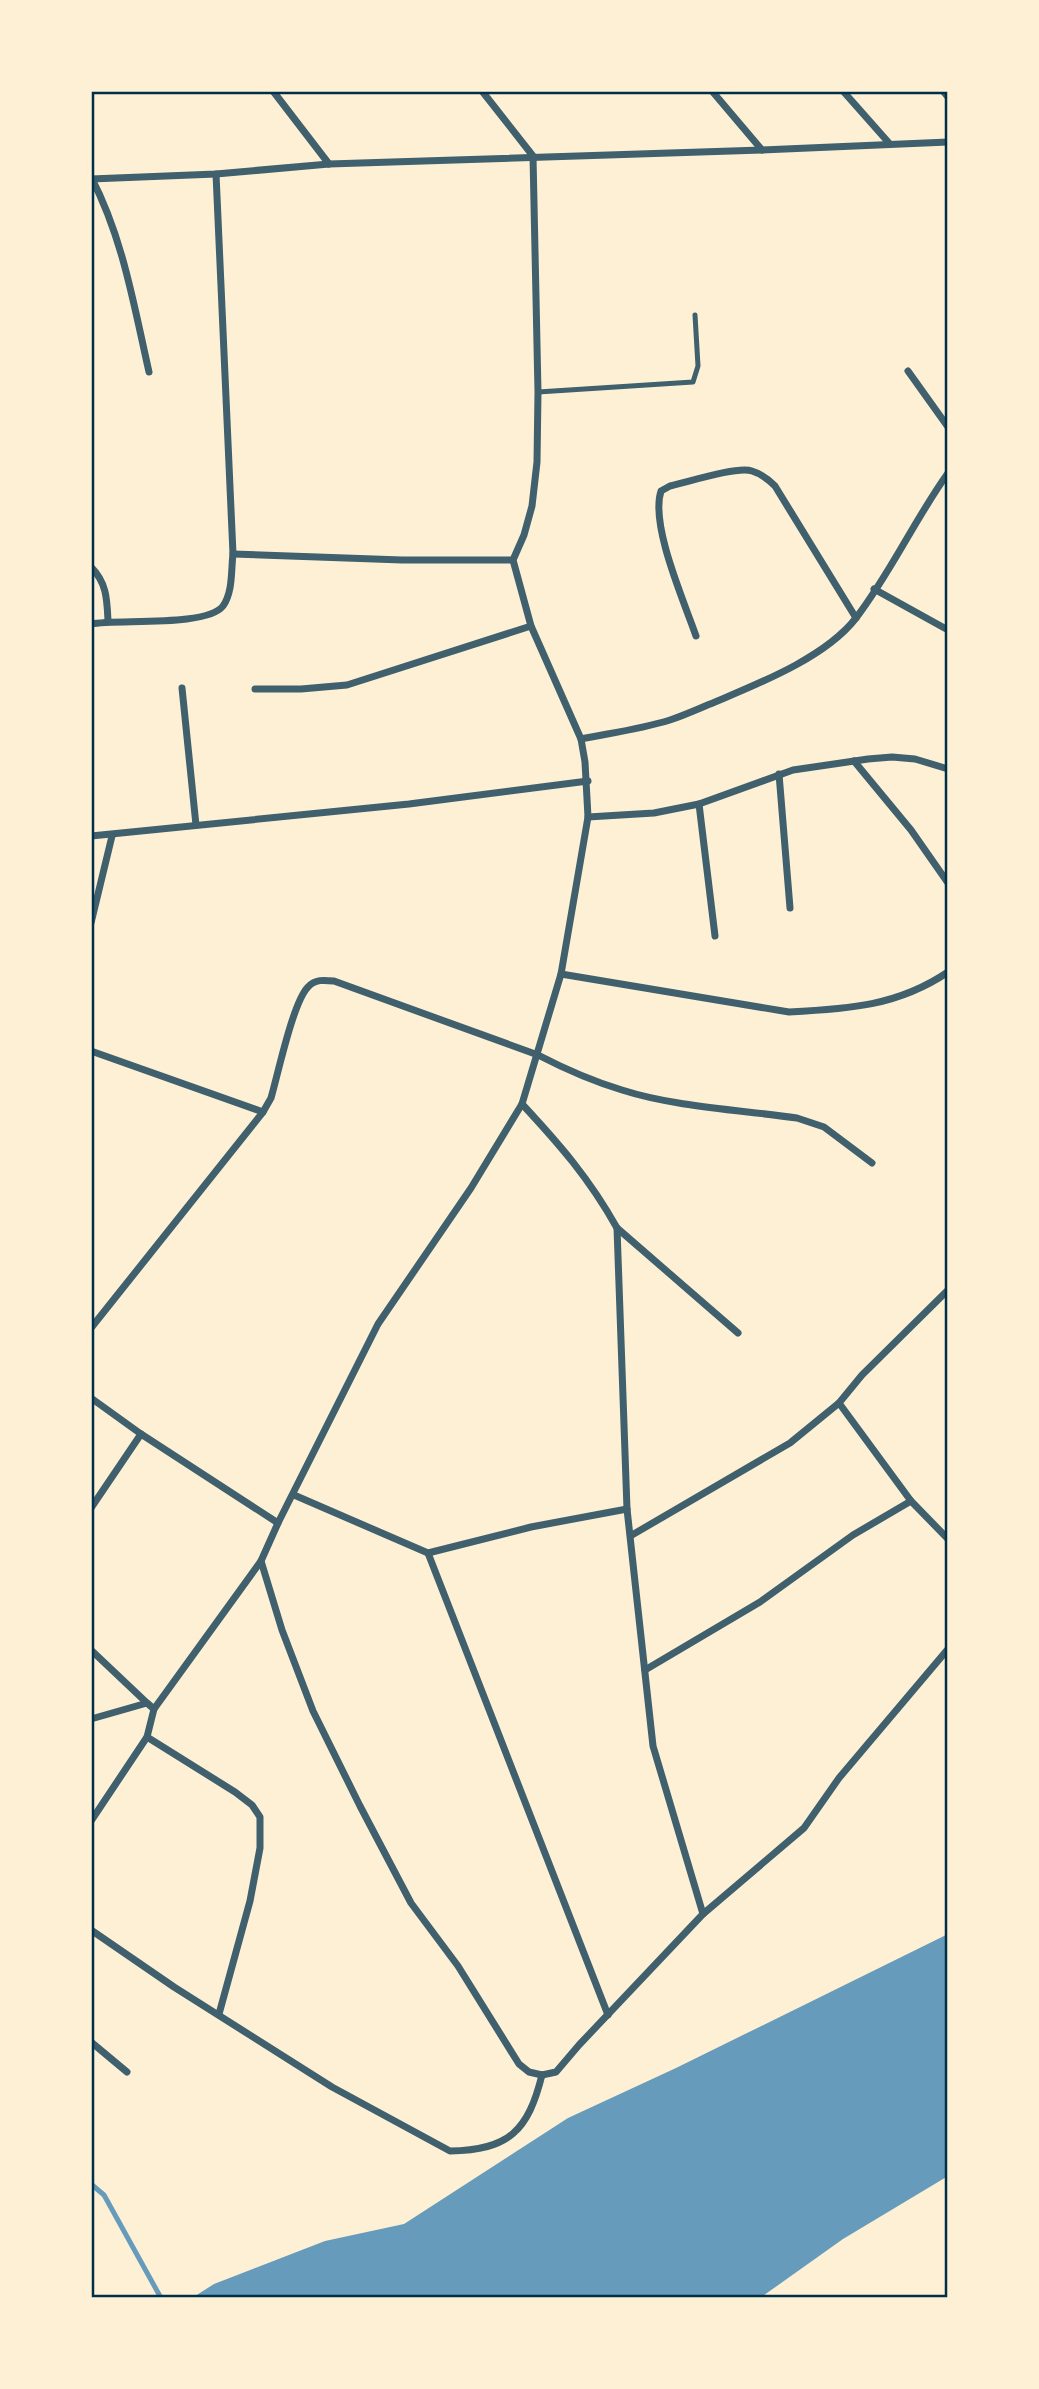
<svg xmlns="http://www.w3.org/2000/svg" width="1039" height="2389" viewBox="0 0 1039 2389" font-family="'Source Sans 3',sans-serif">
<rect width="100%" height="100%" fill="#fdf0d5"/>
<path fill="#669bbc" d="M 948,1934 L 948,2176 L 843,2239 L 760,2298 L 192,2298 L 214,2284 L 325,2241 L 404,2224 L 568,2118 L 676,2068 Z"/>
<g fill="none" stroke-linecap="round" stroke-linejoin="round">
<path stroke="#669bbc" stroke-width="5" d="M 91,2184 L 104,2195 L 161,2298"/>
<path stroke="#3f606c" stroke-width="5" d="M 538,392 L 693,382 L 698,366 L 695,315"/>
<g stroke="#3f606c" stroke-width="7">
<path d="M 273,91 L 329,164"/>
<path d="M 712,91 L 762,150"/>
<path d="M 843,91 L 889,143"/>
<path d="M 943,91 L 948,97"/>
<path d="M 91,177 C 123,238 134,306 149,372"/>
<path d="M 91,179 L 216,174 L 329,164 L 762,150 L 948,142"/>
<path d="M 908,371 L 948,427"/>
<path d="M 233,554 L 402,560 L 513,560"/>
<path d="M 91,567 C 107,583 107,600 108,621"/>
<path d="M 874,589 L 948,630"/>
<path d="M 91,624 C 119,619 207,627 223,606 C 233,592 231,570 233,554 L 216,174"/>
<path d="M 696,636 C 684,601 650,525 661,491 L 670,486 C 688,482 737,466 752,471 C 762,474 768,479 775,486 L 856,618"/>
<path d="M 182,688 L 196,825"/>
<path d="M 255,689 L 301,689 L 347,685 L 531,626"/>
<path d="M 581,739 C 611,733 641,729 670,720 C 685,715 700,708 715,702 C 760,683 826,657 856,618 C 890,574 915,519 948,473"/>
<path d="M 854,761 L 911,830 L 948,883"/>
<path d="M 779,774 L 790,908"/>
<path d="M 699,804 L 715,936"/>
<path d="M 588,817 L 654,813 L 699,804 L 793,770 L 868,759 L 892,757 L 915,759 L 948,769"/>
<path d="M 91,836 L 409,804 L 588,781"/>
<path d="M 91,923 L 112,836"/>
<path d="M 561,974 L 789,1012 C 848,1009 898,1006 948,972"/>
<path d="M 91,1051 L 263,1112"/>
<path d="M 522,1104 C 560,1145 589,1178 617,1228 L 627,1509 L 653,1746 L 703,1914"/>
<path d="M 617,1228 L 738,1333"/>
<path d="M 91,1328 L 263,1112 L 271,1098 C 278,1074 293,1002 308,987 C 315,979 324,980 334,981 L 538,1055 C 565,1069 592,1081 622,1090 C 675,1107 741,1110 797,1118 L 824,1127 L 872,1163"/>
<path d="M 91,1398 L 141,1434 L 278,1523"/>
<path d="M 839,1403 L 911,1501 L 948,1539"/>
<path d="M 294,1495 L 428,1553 L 531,1527 L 627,1509"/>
<path d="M 91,1508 L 141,1434"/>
<path d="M 632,1535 L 790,1443 L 839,1403 L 862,1375 L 948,1290"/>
<path d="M 428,1553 L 608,2015"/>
<path d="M 261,1561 L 282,1630 L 313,1711 L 360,1806 L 411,1903 L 458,1966 L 519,2064 L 529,2072 L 542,2075 L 556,2072 L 579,2045 L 703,1914 L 804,1828 L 839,1778 L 948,1649"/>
<path d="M 91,1650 L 147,1703"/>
<path d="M 645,1670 L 760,1602 L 853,1535 L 911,1501"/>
<path d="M 91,1719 L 147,1703 L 154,1709 L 261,1561 L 278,1523 L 378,1324 L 471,1188 L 522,1104 L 561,974 L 588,817 L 585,762 L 581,739 L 531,626 L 513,560 L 524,535 L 532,506 L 537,462 L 538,392 L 533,156 L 482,91"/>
<path d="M 147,1737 L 235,1792 L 252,1805 L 260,1817 L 260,1848 L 250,1901 L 219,2014"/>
<path d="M 91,1821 L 147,1737 L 154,1709"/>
<path d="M 91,1930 L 174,1987 L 332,2087 L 450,2151 C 509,2150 528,2131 542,2075"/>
<path d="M 91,2042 L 127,2072"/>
</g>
</g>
<rect width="1039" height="2389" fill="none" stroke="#fdf0d5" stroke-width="186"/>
<rect x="93" y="93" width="853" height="2203" fill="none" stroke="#003049" stroke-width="2.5"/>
</svg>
